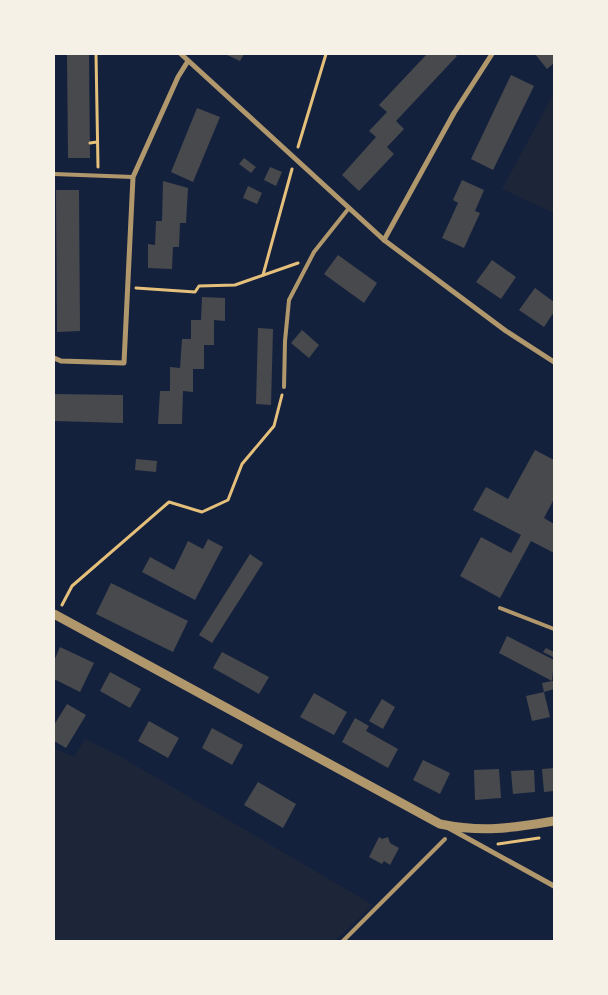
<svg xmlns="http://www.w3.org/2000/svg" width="608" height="995" viewBox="0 0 608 995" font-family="'Asap Condensed',sans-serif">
<rect width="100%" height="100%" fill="#14213d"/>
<g fill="#1d2539">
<path d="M 554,93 L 554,213 L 502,189 Z"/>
<path d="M 85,739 L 123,758 L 373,905 L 335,941 L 54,941 L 54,748 L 74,757 Z"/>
</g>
<g fill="#48494c">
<path d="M 67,54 L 89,54 L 90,158 L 68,158 Z"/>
<path d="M 225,54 L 244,54 L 240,61 Z"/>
<path d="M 427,54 L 454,54 L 457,56 L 396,121 L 404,129 L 387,147 L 394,154 L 359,191 L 342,175 L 376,137 L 369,131 L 387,112 L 379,105 Z"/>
<path d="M 535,54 L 554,54 L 554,63 L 547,69 Z"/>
<path d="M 511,75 L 534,86 L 493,170 L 471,159 Z"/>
<path d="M 197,108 L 220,117 L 193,182 L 171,172 Z"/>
<path d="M 244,158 L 256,167 L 251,173 L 239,164 Z"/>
<path d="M 270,167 L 282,172 L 276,186 L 264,180 Z"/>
<path d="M 462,180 L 484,190 L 475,211 L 480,213 L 464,248 L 442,238 L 458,203 L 453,200 Z"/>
<path d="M 163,181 L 188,188 L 186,223 L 180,223 L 179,247 L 173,247 L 172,269 L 148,268 L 148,244 L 155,245 L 156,221 L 162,221 Z"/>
<path d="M 248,186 L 262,193 L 257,204 L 243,198 Z"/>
<path d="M 56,190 L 79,190 L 80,331 L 57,332 Z"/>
<path d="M 338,255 L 377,283 L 364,303 L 324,274 Z"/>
<path d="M 492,260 L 516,277 L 501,299 L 476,282 Z"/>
<path d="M 535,288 L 554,302 L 554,312 L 544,327 L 519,310 Z"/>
<path d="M 202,297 L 225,298 L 225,321 L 214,320 L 214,345 L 204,345 L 204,369 L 193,369 L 193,392 L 183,391 L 182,424 L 158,424 L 160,391 L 170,391 L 170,367 L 180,368 L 182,339 L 191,339 L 191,320 L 201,320 Z"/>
<path d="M 258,328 L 273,329 L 271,405 L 256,404 Z"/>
<path d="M 302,330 L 319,345 L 309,358 L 291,343 Z"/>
<path d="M 54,394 L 123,395 L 123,423 L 54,421 Z"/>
<path d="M 535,450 L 554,460 L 554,499 L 544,518 L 554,524 L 554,553 L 531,541 L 500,598 L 460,576 L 481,537 L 511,553 L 521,535 L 473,510 L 486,487 L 508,499 Z"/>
<path d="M 136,459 L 157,461 L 156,472 L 135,470 Z"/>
<path d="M 208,539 L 223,547 L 195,600 L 142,572 L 150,557 L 174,570 L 188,541 L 203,549 Z"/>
<path d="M 250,554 L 263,563 L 212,643 L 199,635 Z"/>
<path d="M 111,583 L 188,621 L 173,652 L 96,614 Z"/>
<path d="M 507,636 L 554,660 L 552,681 L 554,681 L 554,689 L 544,692 L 542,683 L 552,681 L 499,653 Z"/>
<path d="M 60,647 L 94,663 L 80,692 L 54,679 L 54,661 Z"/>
<path d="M 546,648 L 554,652 L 553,657 L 543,652 Z"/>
<path d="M 222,652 L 269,677 L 259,694 L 213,668 Z"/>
<path d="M 110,672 L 141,689 L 130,708 L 100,691 Z"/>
<path d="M 544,692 L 550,717 L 532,721 L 526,696 Z"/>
<path d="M 314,693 L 347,712 L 334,735 L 300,717 Z"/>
<path d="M 382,699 L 395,707 L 383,729 L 369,721 Z"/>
<path d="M 67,704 L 86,715 L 66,748 L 54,741 L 54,725 Z"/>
<path d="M 355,718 L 369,726 L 366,731 L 398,749 L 388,768 L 342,742 Z"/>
<path d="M 149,721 L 179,738 L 168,758 L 138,741 Z"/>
<path d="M 212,728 L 243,745 L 232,765 L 202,748 Z"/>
<path d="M 423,760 L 450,773 L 440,794 L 413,780 Z"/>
<path d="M 554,768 L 554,791 L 544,792 L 542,769 Z"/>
<path d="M 499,769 L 501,798 L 475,800 L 474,770 Z"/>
<path d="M 534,770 L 535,792 L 513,794 L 511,771 Z"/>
<path d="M 258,782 L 296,804 L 283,828 L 244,805 Z"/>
<path d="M 379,837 L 382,839 L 388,837 L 390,843 L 399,848 L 390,865 L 384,861 L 382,864 L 369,857 Z"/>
</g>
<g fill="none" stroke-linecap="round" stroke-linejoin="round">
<g stroke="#e5c07b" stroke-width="3">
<path d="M 96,54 L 98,167"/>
<path d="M 90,143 L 97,142"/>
<path d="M 298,147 L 326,54"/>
<path d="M 263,275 L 292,169"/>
<path d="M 136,288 L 195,292 L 199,286 L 235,285 L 298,263"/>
<path d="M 62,605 L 72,586 L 169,502 L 202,512 L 228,500 L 242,464 L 274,426 L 282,395"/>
<path d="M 498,844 L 539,838"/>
</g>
<g stroke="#b1986c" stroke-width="4">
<path d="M 54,174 L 133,177"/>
<path d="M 284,387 L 285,341 L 289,300 L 314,252 L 349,208"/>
<path d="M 500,608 L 554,629"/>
<path d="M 343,941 L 445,839"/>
</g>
<g stroke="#b1986c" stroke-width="5">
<path d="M 181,54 L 384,240 L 506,331 L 554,362"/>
<path d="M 384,240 L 454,113 L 492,54"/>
<path d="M 54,358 L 61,361 L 124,363 L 133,177 L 178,77 L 188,61"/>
<path d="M 447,827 L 554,886"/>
</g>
<path stroke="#b1986c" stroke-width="9" d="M 54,614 L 440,824 C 484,833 511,828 554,821"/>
</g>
<rect width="608" height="995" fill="none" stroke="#f6f1e7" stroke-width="110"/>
</svg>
